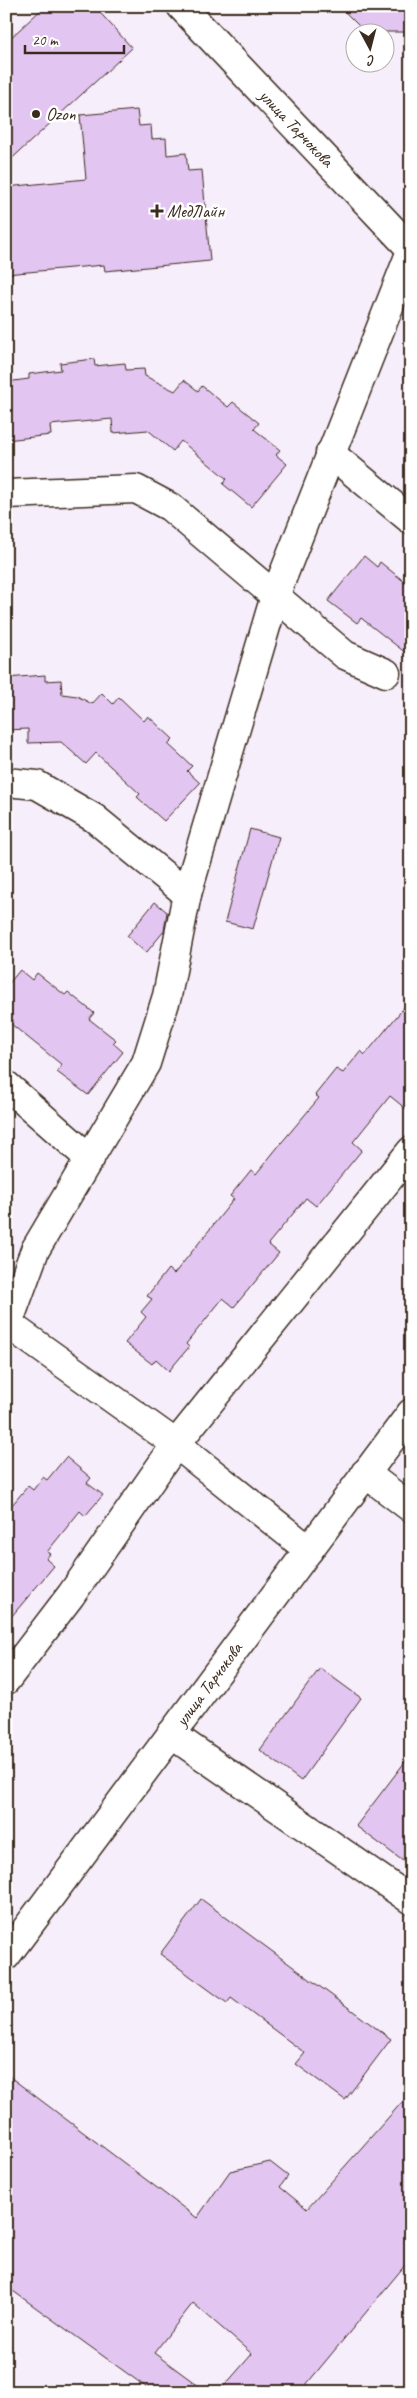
<svg xmlns="http://www.w3.org/2000/svg" width="417" height="2398" viewBox="0 0 417 2398" font-family="Caveat,sans-serif">
<rect width="100%" height="100%" fill="#f7eefb"/>
<filter id="ink" filterUnits="userSpaceOnUse"><feTurbulence type="fractalNoise" baseFrequency=".02" numOctaves="2"/><feDisplacementMap in="SourceGraphic" scale="10" xChannelSelector="R" yChannelSelector="G"/><feConvolveMatrix kernelMatrix="1 2 1 2 8 2 1 2 1" color-interpolation-filters="sRGB"/></filter>
<g filter="url(#ink)">
<g fill="#e3c5f2" stroke="#3b2a1e">
<path d="M 45,6 L 94,6 L 132,48 L 6,164 L 6,42 Z"/>
<path d="M 339,6 L 411,6 L 411,32 L 365,32 Z"/>
<path d="M 137,110 L 139,126 L 151,125 L 152,139 L 166,138 L 167,155 L 186,153 L 188,171 L 202,170 L 210,261 L 105,271 L 104,265 L 6,274 L 6,187 L 86,179 L 80,115 Z"/>
<path d="M 94,359 L 95,366 L 125,363 L 126,370 L 144,369 L 145,376 L 175,391 L 184,380 L 198,391 L 202,386 L 228,407 L 233,402 L 259,423 L 254,429 L 280,450 L 276,455 L 287,464 L 251,507 L 223,484 L 227,479 L 181,441 L 173,451 L 148,430 L 113,433 L 112,419 L 50,425 L 51,435 L 6,440 L 6,382 L 29,379 L 29,374 L 61,370 L 60,363 Z"/>
<path d="M 364,556 L 377,567 L 380,562 L 411,587 L 411,657 L 361,618 L 357,623 L 328,601 Z"/>
<path d="M 45,675 L 45,681 L 61,680 L 62,694 L 77,696 L 92,704 L 102,693 L 113,704 L 119,697 L 144,721 L 148,716 L 173,739 L 168,744 L 192,766 L 187,771 L 200,783 L 164,821 L 137,797 L 140,794 L 96,753 L 86,764 L 61,742 L 28,743 L 28,729 L 6,730 L 6,678 Z"/>
<path d="M 250,829 L 279,837 L 253,929 L 225,922 Z"/>
<path d="M 155,902 L 167,912 L 164,931 L 146,953 L 127,936 Z"/>
<path d="M 20,970 L 32,980 L 37,973 L 65,995 L 68,992 L 94,1013 L 89,1019 L 116,1040 L 113,1043 L 123,1052 L 88,1095 L 57,1072 L 62,1065 L 6,1020 L 6,987 Z"/>
<path d="M 411,999 L 411,1113 L 390,1096 L 353,1142 L 362,1150 L 316,1206 L 306,1198 L 268,1244 L 279,1253 L 234,1307 L 223,1298 L 186,1344 L 189,1347 L 169,1371 L 156,1359 L 152,1364 L 125,1343 L 146,1317 L 141,1312 L 152,1299 L 147,1296 L 168,1269 L 174,1274 L 234,1199 L 230,1196 L 251,1170 L 256,1174 L 282,1142 L 319,1098 L 315,1095 L 336,1069 L 343,1073 L 361,1051 L 365,1055 Z"/>
<path d="M 66,1457 L 91,1478 L 87,1483 L 103,1495 L 85,1516 L 80,1511 L 47,1552 L 50,1554 L 46,1559 L 54,1566 L 6,1623 L 6,1512 L 28,1486 L 33,1490 L 43,1477 L 47,1480 Z"/>
<path d="M 320,1668 L 361,1698 L 301,1781 L 260,1750 Z"/>
<path d="M 411,1754 L 411,1867 L 356,1826 Z"/>
<path d="M 201,1899 L 391,2039 L 345,2100 L 296,2064 L 305,2053 L 231,1998 L 227,2003 L 160,1954 Z"/>
<path d="M 6,2074 L 197,2218 L 230,2171 L 270,2162 L 288,2176 L 280,2187 L 307,2209 L 411,2092 L 411,2258 L 300,2392 L 219,2392 L 252,2354 L 193,2303 L 154,2353 L 207,2392 L 153,2392 L 6,2286 Z"/>
</g>
<g fill="none" stroke-linecap="round" stroke-linejoin="round">
<g stroke="#3b2a1e" stroke-width="31">
<g id="minor">
<path d="M 330,453 L 411,520"/>
<path d="M 6,494 L 136,489 L 170,507 L 345,655 L 386,673"/>
<path d="M 6,782 L 37,785 L 94,818 L 187,894"/>
<path d="M 6,1085 L 90,1159"/>
<path d="M 365,1473 L 411,1508"/>
<path d="M 309,1550 L 176,1444 L 8,1324 L 35,1250 L 146,1063 L 167,996 L 187,894 L 275,596 L 411,251"/>
<path d="M 6,1680 L 71,1595 L 176,1444 L 411,1151"/>
<path d="M 171,1734 L 411,1900"/>
</g>
</g>
<g stroke="#3b2a1e" stroke-width="31">
<g id="major">
<path id="s1" d="M 181,6 L 411,249"/>
<path id="s2" d="M 6,1956 L 411,1413"/>
</g>
</g>
<use href="#minor" stroke="#fff" stroke-width="28"/>
<use href="#major" stroke="#fff" stroke-width="28"/>
</g>
</g>
<g fill="#3b2a1e" stroke="#fff" stroke-width="2">
<circle cx="36" cy="114" r="5"/>
<path d="M154.5 203.5h5v5h5v5h-5v5h-5v-5h-5v-5h5z"/>
</g>
<g text-anchor="middle" dominant-baseline="central" stroke-width="5" stroke-linejoin="round" paint-order="stroke">
<g font-size="18" fill="#3b2a1e" stroke="#fff" text-anchor="start">
<text x="46" y="114">Ozon</text>
<text x="167" y="211">МедЛайн</text>
</g>
<g font-size="18" fill="#3b2a1e" stroke="#fff">
<text stroke="none"><textPath href="#s1" startOffset="168">улица Тарчокова</textPath></text>
<text stroke="none"><textPath href="#s2" startOffset="339">улица Тарчокова</textPath></text>
</g>
</g>
<rect width="417" height="2398" fill="none" stroke="#fff" stroke-width="25"/>
<rect x="12" y="12" width="392" height="2373" fill="none" stroke="#3b2a1e" stroke-width="2" filter="url(#ink)"/>
<g transform="translate(370 48) rotate(173)"><circle r="24" fill="#ffffff" stroke="#b1aaa5"/>
<path d="M0-4L9 19L0 12L-9 19Z" fill="#3b2a1e"/>
<text y="-8" font-size="14" font-weight="bold" text-anchor="middle" fill="#3b2a1e">С</text>
</g>
<path d="M25 45v8h99v-8" fill="none" stroke="#3b2a1e" stroke-width="2.5"/>
<text x="32" y="45" font-size="15" fill="#3b2a1e" stroke="#ffffff" stroke-width="4" paint-order="stroke">20 m</text>
</svg>
